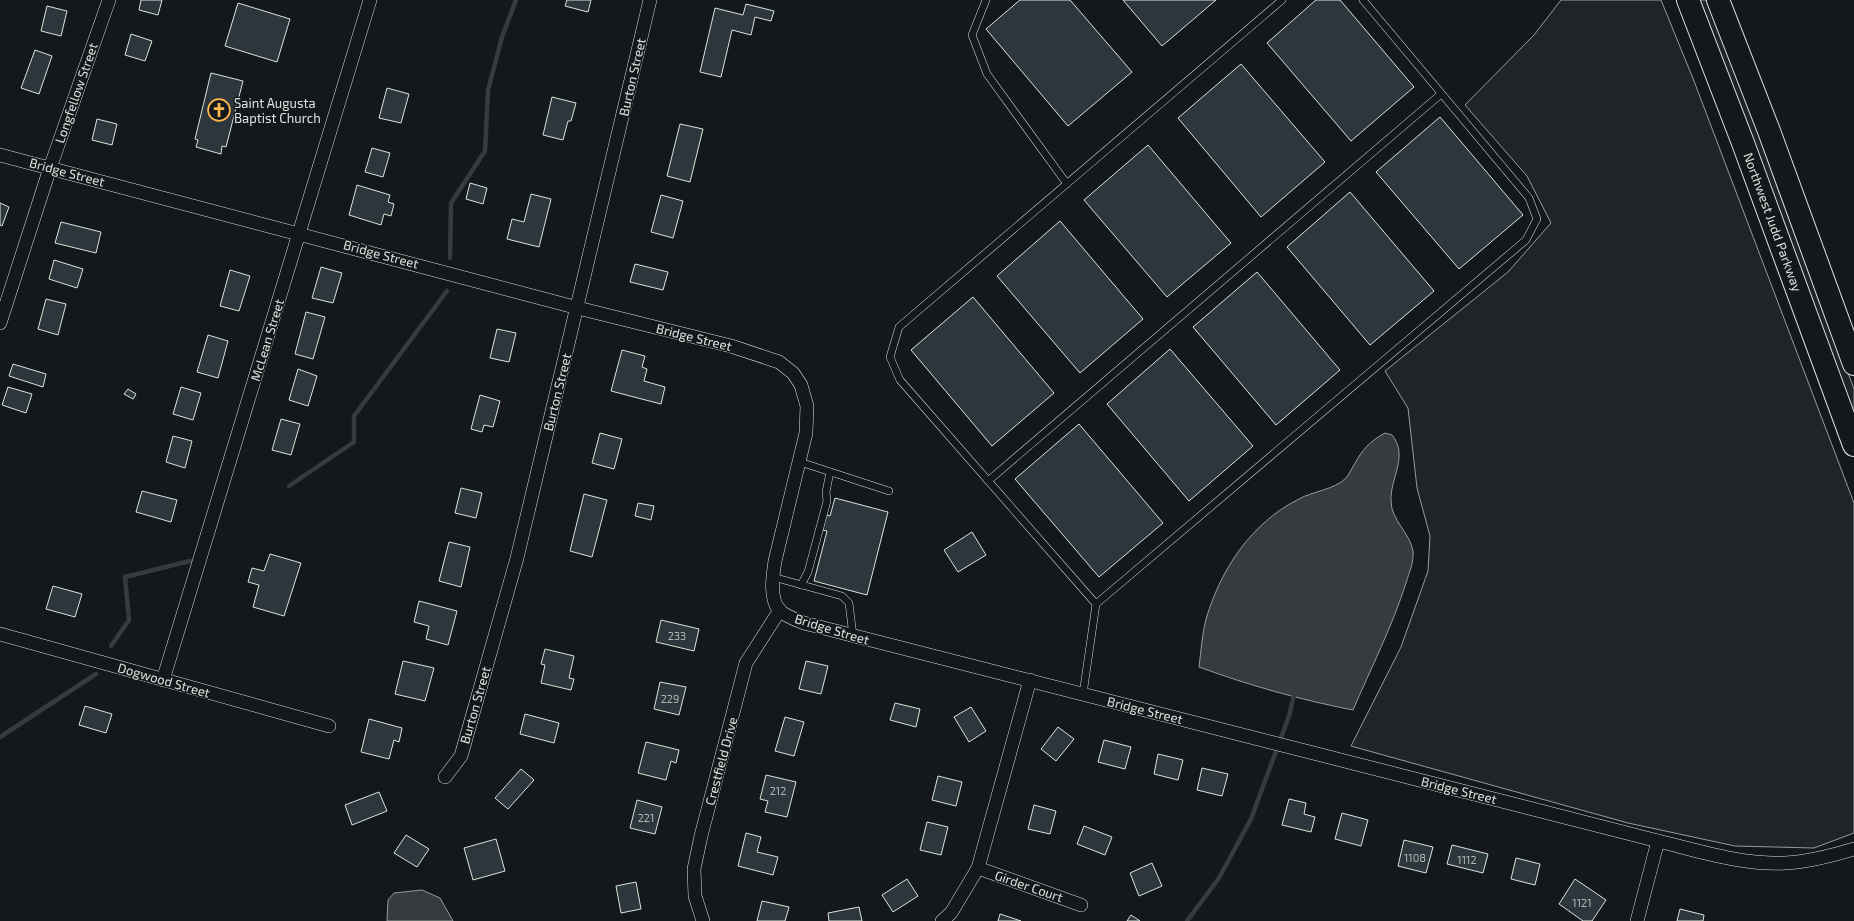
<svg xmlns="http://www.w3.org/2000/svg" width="1854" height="921" viewBox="0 0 1854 921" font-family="'Exo 2',sans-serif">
<rect width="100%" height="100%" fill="#14181c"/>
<g fill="#202428" stroke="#939e99">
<path d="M 1561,0 L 1661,0 L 1694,81 L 1854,503 L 1854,833 L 1814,848 L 1735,846 L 1628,823 L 1351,746 L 1401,647 L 1428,571 L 1430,536 L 1417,488 L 1408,408 L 1385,371 L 1508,272 L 1551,223 L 1527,176 L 1465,105 L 1534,35 Z"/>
<path d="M 1697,0 L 1708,0 L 1771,163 L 1854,389 L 1854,419 Z"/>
</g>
<g fill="#363b3e" stroke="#939e99">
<path d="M 1385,433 L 1392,435 C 1409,456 1390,478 1391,501 C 1391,520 1410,533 1413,551 C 1414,562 1409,573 1406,583 C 1392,627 1371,668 1353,710 C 1301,700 1248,685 1199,667 C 1201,652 1202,634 1206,619 C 1221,569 1251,523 1299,499 C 1313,491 1334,490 1346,478 C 1349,475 1351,469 1354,465 C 1362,450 1370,441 1385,433 Z"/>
<path d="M 422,890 L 440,898 L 453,921 L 387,921 L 388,900 L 394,893 Z"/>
</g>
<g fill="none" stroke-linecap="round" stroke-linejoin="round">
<g stroke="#363b3e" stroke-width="4.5">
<path d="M 450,258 L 451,203 L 485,151 L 488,90 L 502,37 L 516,0"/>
<path d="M 289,486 L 354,442 L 354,416 L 447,291"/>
<path d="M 111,646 L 129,620 L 125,577 L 190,561"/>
<path d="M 0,737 L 96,674"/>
<path d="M 1187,921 L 1219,878 L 1251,819 L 1289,716 L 1295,691"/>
</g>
</g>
<g fill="#2c363c" stroke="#d8e6dc">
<path d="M 141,0 L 162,0 L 158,15 L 139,10 Z"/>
<path d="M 567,0 L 591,0 L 588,12 L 565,6 Z"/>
<path d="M 1020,0 L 1070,0 L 1132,72 L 1068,126 L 986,29 Z"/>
<path d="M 1123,0 L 1216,0 L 1162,46 Z"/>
<path d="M 1316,0 L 1340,0 L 1414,87 L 1351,141 L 1267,43 Z"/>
<path d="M 238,3 L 290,19 L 277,62 L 225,46 Z"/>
<path d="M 746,4 L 774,11 L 771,21 L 755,17 L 751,35 L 732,30 L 721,77 L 700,72 L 715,8 L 743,15 Z"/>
<path d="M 47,6 L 67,11 L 61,36 L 41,31 Z"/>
<path d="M 131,34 L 152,41 L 145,61 L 125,55 Z"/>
<path d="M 35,50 L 52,56 L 39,94 L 21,88 Z"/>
<path d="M 1241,64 L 1325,162 L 1261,217 L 1178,118 Z"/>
<path d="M 211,73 L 243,81 L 226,147 L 222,146 L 221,154 L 196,147 L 198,140 L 195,139 Z"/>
<path d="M 387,88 L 409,94 L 401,123 L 379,118 Z"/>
<path d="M 552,97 L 576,103 L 571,121 L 568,121 L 563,140 L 543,135 Z"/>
<path d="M 1440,117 L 1523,215 L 1459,269 L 1376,172 Z"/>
<path d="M 97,119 L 117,124 L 112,145 L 92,140 Z"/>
<path d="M 680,124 L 703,129 L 690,182 L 667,176 Z"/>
<path d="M 1148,145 L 1231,243 L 1167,297 L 1084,200 Z"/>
<path d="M 372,148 L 390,153 L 383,177 L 365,172 Z"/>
<path d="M 470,183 L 487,188 L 483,204 L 466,199 Z"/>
<path d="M 357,185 L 390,195 L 388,202 L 394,204 L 391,216 L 384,214 L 381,225 L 349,215 Z"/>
<path d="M 1350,192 L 1434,291 L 1370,345 L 1287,247 Z"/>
<path d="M 531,194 L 551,199 L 539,247 L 507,239 L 512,219 L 524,222 Z"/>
<path d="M 661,195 L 683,201 L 673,238 L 651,232 Z"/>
<path d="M 0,203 L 9,207 L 2,226 L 0,225 Z"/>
<path d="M 1060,221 L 1143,319 L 1080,373 L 997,276 Z"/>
<path d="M 61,222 L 101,232 L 96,253 L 55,243 Z"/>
<path d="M 54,260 L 83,269 L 77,288 L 49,279 Z"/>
<path d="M 635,264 L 668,272 L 663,290 L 630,282 Z"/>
<path d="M 321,267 L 342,273 L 333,303 L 312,298 Z"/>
<path d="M 230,270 L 250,276 L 239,311 L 220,306 Z"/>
<path d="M 1257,272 L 1340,370 L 1276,425 L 1193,327 Z"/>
<path d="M 973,297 L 1054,393 L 992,446 L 911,350 Z"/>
<path d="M 46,299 L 66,304 L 58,335 L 38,329 Z"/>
<path d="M 306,312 L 325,317 L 313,359 L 295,354 Z"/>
<path d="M 497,329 L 516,333 L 509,362 L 490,358 Z"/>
<path d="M 208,335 L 228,341 L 218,378 L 197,372 Z"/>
<path d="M 1170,349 L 1253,446 L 1189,501 L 1107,404 Z"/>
<path d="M 622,350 L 645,356 L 642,367 L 647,369 L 644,381 L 665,387 L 661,404 L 611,391 Z"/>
<path d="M 13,364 L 46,374 L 43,387 L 9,376 Z"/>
<path d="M 298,369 L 317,376 L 308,406 L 289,400 Z"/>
<path d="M 8,387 L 32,394 L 26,413 L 2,405 Z"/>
<path d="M 181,387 L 201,393 L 193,420 L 173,414 Z"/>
<path d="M 128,389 L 136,394 L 133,399 L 124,394 Z"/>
<path d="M 480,395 L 500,401 L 493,427 L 484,425 L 482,432 L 471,429 Z"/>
<path d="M 281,419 L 300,424 L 291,455 L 272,450 Z"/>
<path d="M 1079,424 L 1163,523 L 1099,577 L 1015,479 Z"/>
<path d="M 600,433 L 622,439 L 614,469 L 592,463 Z"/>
<path d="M 173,436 L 192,441 L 185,468 L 166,462 Z"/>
<path d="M 461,488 L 482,493 L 476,518 L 455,513 Z"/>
<path d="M 142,491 L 177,500 L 171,522 L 136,512 Z"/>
<path d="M 584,494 L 607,500 L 592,557 L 570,551 Z"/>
<path d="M 835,498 L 888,512 L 867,595 L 814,581 L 827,531 L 822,530 L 826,515 L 830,516 Z"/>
<path d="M 638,503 L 654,506 L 651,520 L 635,516 Z"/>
<path d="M 972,532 L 986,555 L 958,572 L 944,550 Z"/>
<path d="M 449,542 L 470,547 L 461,587 L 439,581 Z"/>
<path d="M 270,554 L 301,563 L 284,616 L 253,607 L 259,585 L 248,582 L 252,568 L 264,571 Z"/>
<path d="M 53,586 L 82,594 L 75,617 L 46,609 Z"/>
<path d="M 419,601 L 457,611 L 448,645 L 426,639 L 429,626 L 414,622 Z"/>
<path d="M 661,620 L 699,629 L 694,651 L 656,642 Z"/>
<path d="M 545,649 L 574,656 L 569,678 L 574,679 L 571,690 L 541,683 L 545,665 L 541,664 Z"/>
<path d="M 403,661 L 434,668 L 425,701 L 395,694 Z"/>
<path d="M 806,661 L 828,666 L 821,694 L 799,689 Z"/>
<path d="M 660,682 L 686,687 L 679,715 L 654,709 Z"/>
<path d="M 895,703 L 920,709 L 916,727 L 890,720 Z"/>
<path d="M 85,706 L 112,714 L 106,733 L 79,725 Z"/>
<path d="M 971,707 L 986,731 L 969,742 L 954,717 Z"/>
<path d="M 525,714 L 559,723 L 554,743 L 520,734 Z"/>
<path d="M 785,717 L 804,722 L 794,756 L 775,751 Z"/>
<path d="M 369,719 L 402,728 L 399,742 L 394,740 L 389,759 L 361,752 Z"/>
<path d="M 1058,727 L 1074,739 L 1056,761 L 1041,749 Z"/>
<path d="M 1104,740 L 1131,747 L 1125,769 L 1098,762 Z"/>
<path d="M 646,742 L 679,750 L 676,763 L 671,761 L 666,780 L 638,773 Z"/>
<path d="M 1158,754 L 1183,760 L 1178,780 L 1154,774 Z"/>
<path d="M 1202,768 L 1228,774 L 1222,796 L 1197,790 Z"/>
<path d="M 521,769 L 534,780 L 508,809 L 495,798 Z"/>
<path d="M 766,775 L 796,782 L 787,817 L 765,812 L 768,801 L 760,799 Z"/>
<path d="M 938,776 L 962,782 L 956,806 L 932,800 Z"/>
<path d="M 379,792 L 387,811 L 352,825 L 345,805 Z"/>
<path d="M 1289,799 L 1306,803 L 1304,814 L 1315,817 L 1311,832 L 1282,825 Z"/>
<path d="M 637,800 L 662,807 L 655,834 L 630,828 Z"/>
<path d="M 1034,805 L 1056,811 L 1050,834 L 1028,829 Z"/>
<path d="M 1342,813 L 1368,820 L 1361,846 L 1335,839 Z"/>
<path d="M 927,822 L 948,827 L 941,855 L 920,850 Z"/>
<path d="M 1084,826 L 1112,837 L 1105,855 L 1077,844 Z"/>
<path d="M 746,833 L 761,837 L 757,852 L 778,857 L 773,875 L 738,866 Z"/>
<path d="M 406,835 L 429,849 L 417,867 L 394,853 Z"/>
<path d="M 496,839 L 505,871 L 473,880 L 464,848 Z"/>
<path d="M 1404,840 L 1433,847 L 1426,873 L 1398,866 Z"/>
<path d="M 1452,845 L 1488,854 L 1483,873 L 1447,864 Z"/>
<path d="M 1516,858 L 1540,864 L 1535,885 L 1511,879 Z"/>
<path d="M 1152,863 L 1162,886 L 1139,896 L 1130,873 Z"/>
<path d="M 907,879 L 918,896 L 893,912 L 882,895 Z"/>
<path d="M 1575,879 L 1606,900 L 1592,921 L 1583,921 L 1559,904 Z"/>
<path d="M 636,882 L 641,909 L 621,913 L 616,886 Z"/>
<path d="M 762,901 L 789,907 L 785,921 L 757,921 Z"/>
<path d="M 859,907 L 862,921 L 829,921 L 828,913 Z"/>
<path d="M 1680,909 L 1704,915 L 1703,921 L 1677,921 Z"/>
<path d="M 1000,914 L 1021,921 L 998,921 Z"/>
<path d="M 1131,915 L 1140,921 L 1127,921 Z"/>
</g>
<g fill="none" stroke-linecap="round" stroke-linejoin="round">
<g stroke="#d8e6dc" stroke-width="8">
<g id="lane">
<path d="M 986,0 L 972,35 L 987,74 L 1067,184"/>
<path d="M 800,462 L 889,491"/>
<path d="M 988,481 L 1441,94"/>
<path d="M 773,577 L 842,596 L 849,603 L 853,636"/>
<path d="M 801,585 L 808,572 L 827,501 L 826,492 L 830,472"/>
<path d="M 1096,604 L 900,380 L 890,357 L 899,327 L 1282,0"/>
<path d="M 1083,694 L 1096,604 L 1526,240 L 1537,219 L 1529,198 L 1363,0"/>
</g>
</g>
<g stroke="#d8e6dc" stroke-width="14">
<g id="street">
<path d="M 0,155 L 578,308 L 731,346 L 779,362 L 793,373 L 801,385 L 807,406 L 806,433 L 775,561 C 773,575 769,597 779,610 C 785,616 796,620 804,623 L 1658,841 C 1699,851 1742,865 1785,863 C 1809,862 1831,856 1854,849"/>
<path d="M 0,323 L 50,168 L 109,0"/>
<path d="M 0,634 L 329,726"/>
<path d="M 163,680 L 370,0"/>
<path d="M 445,777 L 461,756 L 517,558 L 650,0"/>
<path d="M 978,868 L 1081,905"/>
<path d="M 703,921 L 695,896 L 694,869 L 701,836 L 746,663 L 780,610"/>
<path d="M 942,921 L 951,913 L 978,868 L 1030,680"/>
<path d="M 1637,921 L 1658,841"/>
</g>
</g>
<g stroke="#d8e6dc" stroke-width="24">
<g id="highway">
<path d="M 1688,0 L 1743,143 L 1854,445"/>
<path d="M 1718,0 L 1769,131 L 1854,364"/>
</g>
</g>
<use href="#lane" stroke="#14181c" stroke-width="7"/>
<use href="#street" stroke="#14181c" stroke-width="13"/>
<use href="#highway" stroke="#14181c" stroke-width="22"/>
</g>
<defs>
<g id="church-ring" transform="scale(1.15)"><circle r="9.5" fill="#14181c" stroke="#ffb74d" stroke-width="1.5"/><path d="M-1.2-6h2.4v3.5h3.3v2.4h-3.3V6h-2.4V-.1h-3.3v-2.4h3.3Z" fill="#ffb74d"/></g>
</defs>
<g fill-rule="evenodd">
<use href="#church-ring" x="219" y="110"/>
</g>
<g text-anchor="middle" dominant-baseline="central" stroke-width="3" stroke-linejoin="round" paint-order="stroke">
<g font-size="11" fill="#adbab4">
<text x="677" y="635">233</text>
<text x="670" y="698">229</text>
<text x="778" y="790">212</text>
<text x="646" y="817">221</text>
<text x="1415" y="857">1108</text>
<text x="1467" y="859">1112</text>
<text x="1582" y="902">1121</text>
</g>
<g font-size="13" fill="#d8e6dc" stroke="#14181c">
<text transform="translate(632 77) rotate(-77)">Burton Street</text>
<text transform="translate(76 93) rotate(-71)">Longfellow Street</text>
<text transform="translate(67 172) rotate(15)">Bridge Street</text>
<text transform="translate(1773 222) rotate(70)">Northwest Judd Parkway</text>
<text transform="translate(381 254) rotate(15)">Bridge Street</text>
<text transform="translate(694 337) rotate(14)">Bridge Street</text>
<text transform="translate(267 340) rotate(-73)">McLean Street</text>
<text transform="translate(557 392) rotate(-76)">Burton Street</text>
<text transform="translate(832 629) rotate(17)">Bridge Street</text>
<text transform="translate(164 680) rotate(16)">Dogwood Street</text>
<text transform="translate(475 705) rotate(-74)">Burton Street</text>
<text transform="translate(1145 710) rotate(14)">Bridge Street</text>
<text transform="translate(721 761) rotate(-75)">Crestfield Drive</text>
<text transform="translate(1459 790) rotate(14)">Bridge Street</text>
<text transform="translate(1029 886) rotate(19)">Girder Court</text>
</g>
<g font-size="13" fill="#d8e6dc" stroke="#14181c" text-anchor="start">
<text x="234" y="103">Saint Augusta<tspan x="234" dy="15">Baptist Church</tspan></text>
</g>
</g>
</svg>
